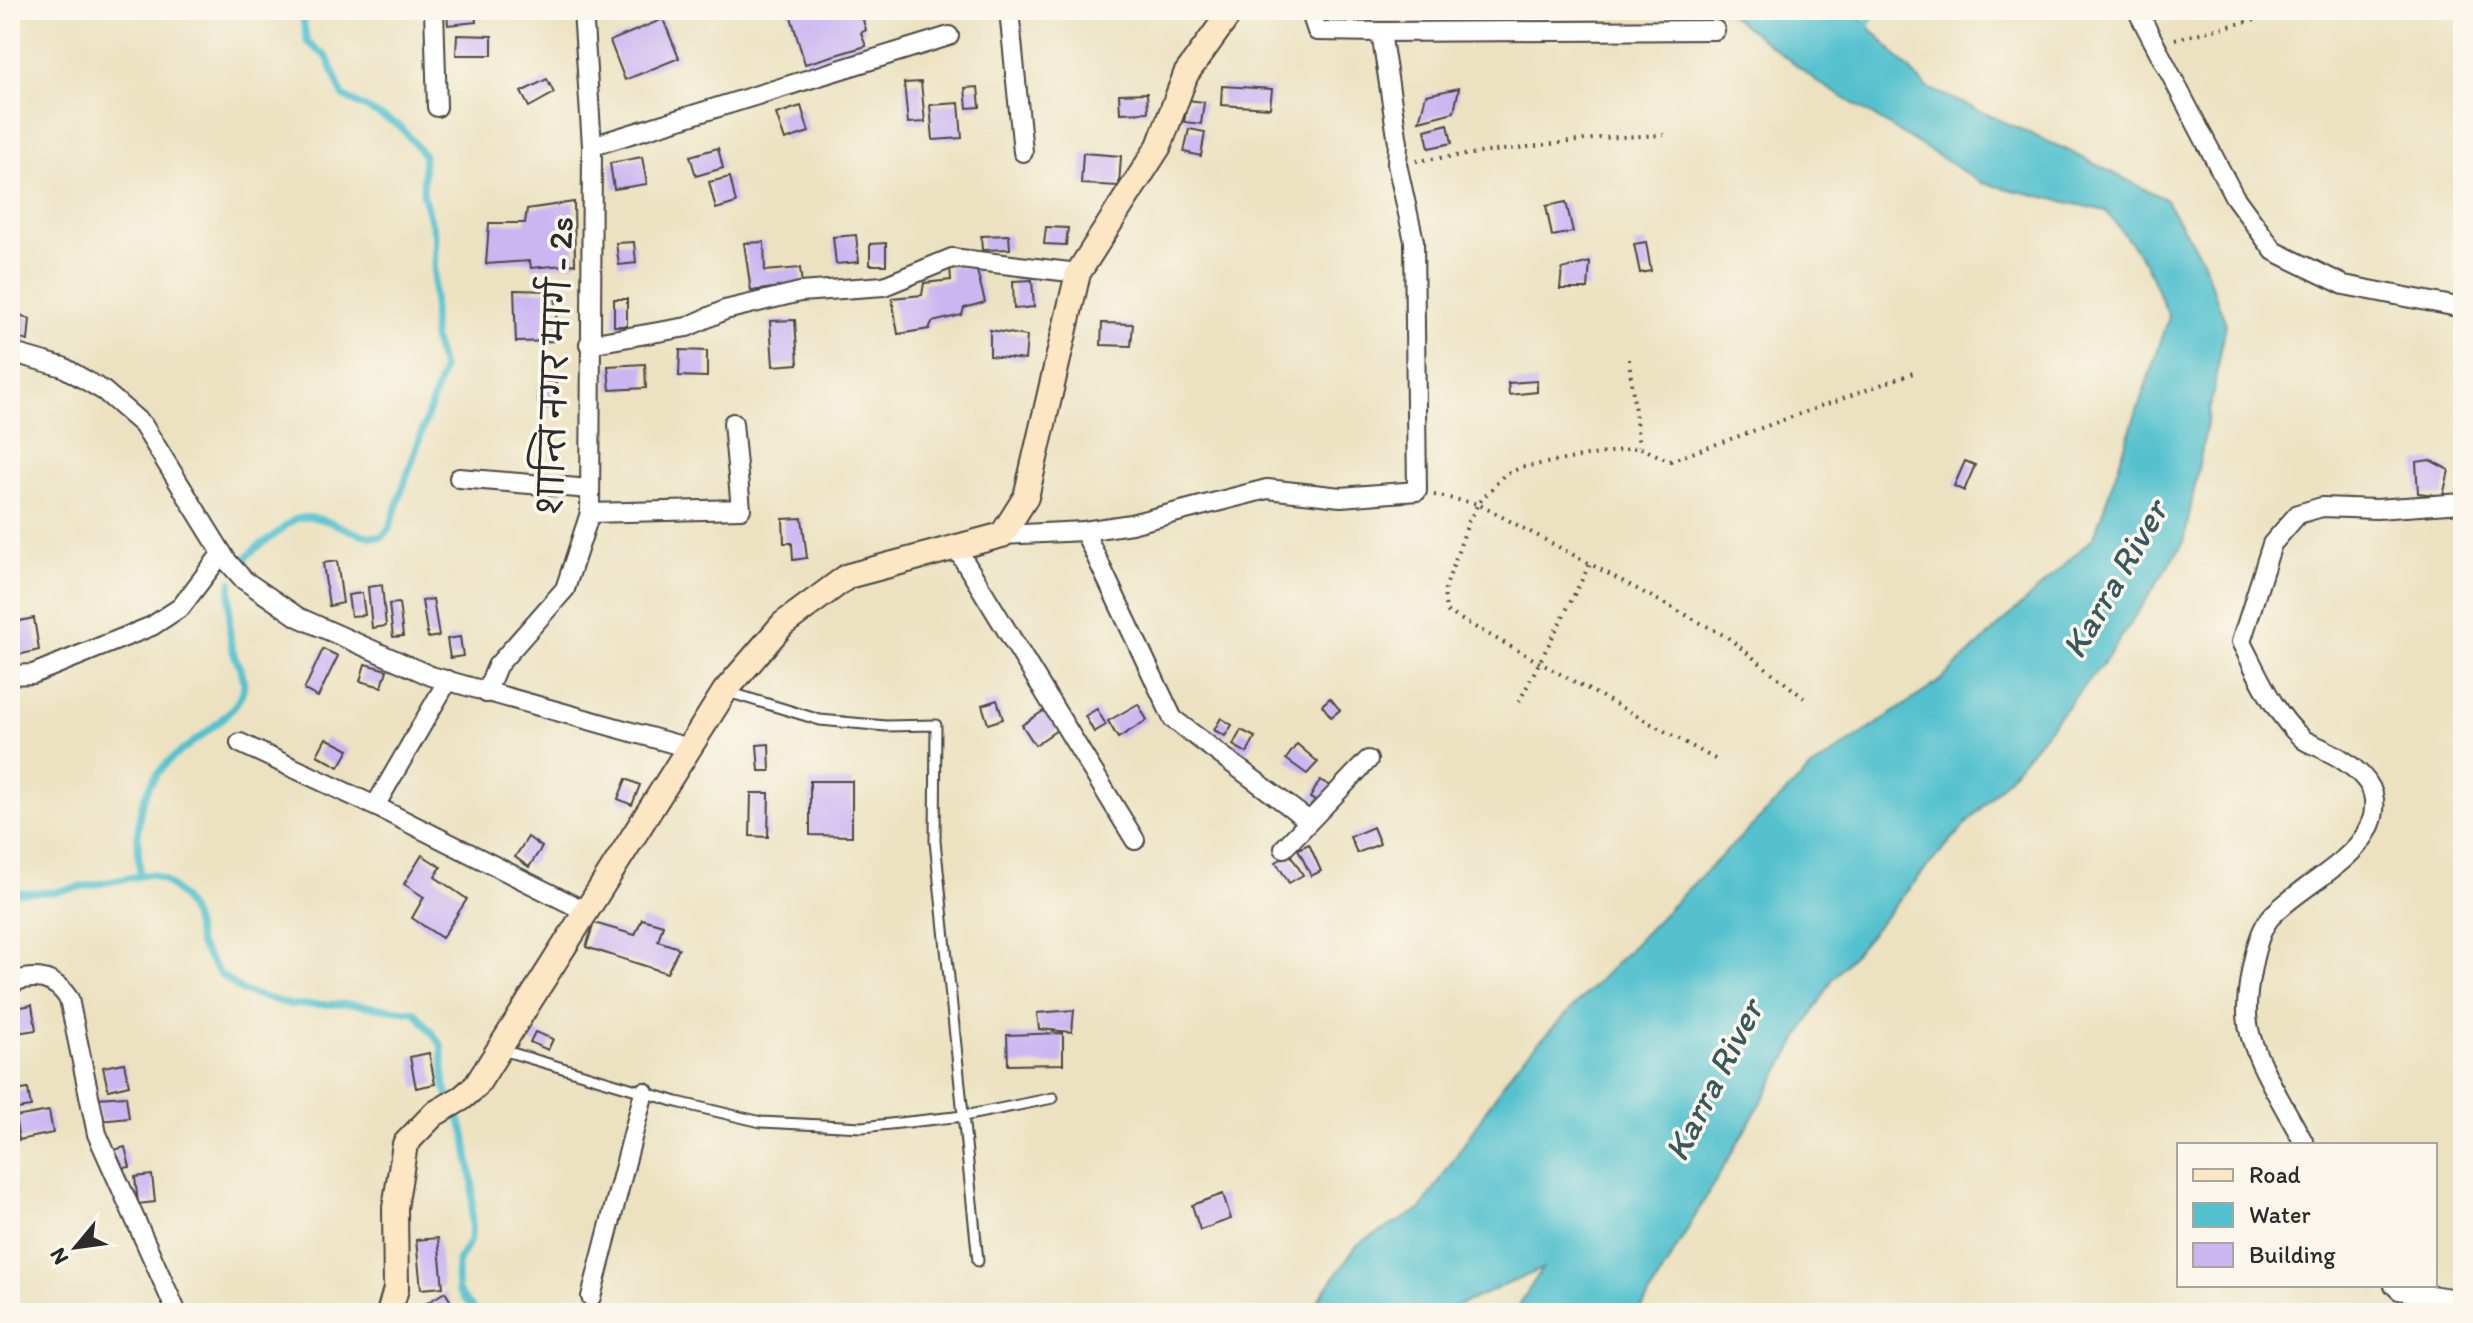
<svg xmlns="http://www.w3.org/2000/svg" width="2473" height="1323" viewBox="0 0 2473 1323" font-family="Itim,'Playpen Sans Deva',sans-serif">
<rect width="100%" height="100%" fill="#fbf7ec"/>
<filter id="ink" filterUnits="userSpaceOnUse"><feTurbulence type="fractalNoise" baseFrequency=".0125" numOctaves="2"/><feDisplacementMap in="SourceGraphic" scale="16" xChannelSelector="R" yChannelSelector="G"/><feConvolveMatrix kernelMatrix="1 2 1 2 8 2 1 2 1" color-interpolation-filters="sRGB"/></filter>
<filter id="wash" filterUnits="userSpaceOnUse"><feTurbulence type="fractalNoise" baseFrequency=".006" numOctaves="4" result="noise"/><feDisplacementMap in="SourceGraphic" scale="32" xChannelSelector="R" yChannelSelector="G"/><feGaussianBlur stdDeviation="1.8" result="paint"/><feColorMatrix in="noise" values="0 0 0 0 0 0 0 0 0 0 0 0 0 0 0 0 0 1.4 0 .05"/><feComposite in="paint" operator="in"/></filter>
<g filter="url(#wash)">
<rect width="100%" height="100%" fill="#ece2c1"/>
<path fill="#54c1ce" stroke="#40767c" stroke-width="2" d="M 1724,10 L 1853,10 L 1926,87 L 2069,151 L 2165,199 L 2201,257 L 2226,324 L 2184,542 L 2108,657 L 2008,778 L 1928,866 L 1832,980 L 1639,1313 L 1514,1313 L 1542,1269 L 1441,1313 L 1309,1313 L 1358,1244 L 1421,1209 L 1514,1068 L 1685,892 L 1809,770 L 1940,681 L 2094,537 L 2169,317 L 2145,262 L 2106,211 L 1982,183 L 1818,82 Z"/>
<g fill="none" stroke-linecap="round" stroke-linejoin="round">
<g stroke="#54c1ce" stroke-width="7">
<path d="M 1861,31 L 1877,10"/>
<path d="M 243,563 C 251,549 263,544 276,534 C 282,530 290,521 296,519 C 323,510 352,539 382,537 L 389,529 L 443,370 L 433,337 L 435,235 L 423,194 L 424,155 L 400,126 L 343,96 L 327,57 L 307,42 L 301,10"/>
<path d="M 140,876 C 137,831 133,796 168,762 C 183,748 201,738 216,724 C 225,716 240,703 243,690 C 247,674 233,659 231,643 C 228,623 230,602 231,582"/>
<path d="M 10,893 L 54,892 L 151,874 L 164,880 L 181,896 L 193,916 L 199,944 L 219,973 L 242,991 L 291,1005 L 350,1004 L 415,1012 L 441,1044 L 445,1087 L 465,1133 L 473,1186 L 471,1239 L 458,1261 L 457,1278 L 458,1291 L 477,1313"/>
</g>
</g>
<g id="blocks">
<g fill="#cbb6f2">
<path d="M 447,10 L 475,10 L 476,22 L 448,25 Z"/>
<path d="M 789,10 L 822,10 L 823,14 L 836,10 L 860,10 L 866,30 L 861,33 L 866,46 L 805,64 Z"/>
<path d="M 663,19 L 679,58 L 625,80 L 610,41 Z"/>
<path d="M 457,35 L 492,36 L 492,55 L 456,55 Z"/>
<path d="M 547,79 L 554,93 L 529,107 L 521,92 Z"/>
<path d="M 921,82 L 925,122 L 908,123 L 904,83 Z"/>
<path d="M 1222,86 L 1272,89 L 1270,108 L 1221,105 Z"/>
<path d="M 978,87 L 980,107 L 967,108 L 965,88 Z"/>
<path d="M 1459,88 L 1454,112 L 1419,121 L 1426,95 Z"/>
<path d="M 1147,93 L 1148,112 L 1120,113 L 1119,94 Z"/>
<path d="M 1188,100 L 1204,102 L 1201,124 L 1184,122 Z"/>
<path d="M 959,103 L 962,138 L 933,140 L 930,105 Z"/>
<path d="M 801,106 L 809,132 L 785,140 L 776,114 Z"/>
<path d="M 1448,124 L 1452,143 L 1429,148 L 1425,130 Z"/>
<path d="M 1189,129 L 1205,132 L 1201,156 L 1184,152 Z"/>
<path d="M 718,148 L 723,168 L 696,176 L 690,156 Z"/>
<path d="M 1083,153 L 1121,156 L 1119,186 L 1081,184 Z"/>
<path d="M 642,157 L 647,184 L 614,189 L 610,163 Z"/>
<path d="M 730,177 L 736,203 L 716,209 L 709,182 Z"/>
<path d="M 574,202 L 575,264 L 531,268 L 530,261 L 486,264 L 489,223 L 525,223 L 527,209 Z"/>
<path d="M 1566,202 L 1573,232 L 1552,236 L 1546,206 Z"/>
<path d="M 1046,227 L 1068,228 L 1066,245 L 1044,244 Z"/>
<path d="M 856,235 L 859,262 L 836,264 L 833,237 Z"/>
<path d="M 1009,235 L 1010,249 L 982,250 L 981,236 Z"/>
<path d="M 634,242 L 636,263 L 619,265 L 616,243 Z"/>
<path d="M 764,242 L 765,271 L 800,268 L 802,284 L 751,291 L 744,243 Z"/>
<path d="M 1646,242 L 1651,271 L 1640,273 L 1634,244 Z"/>
<path d="M 886,243 L 886,265 L 870,265 L 870,244 Z"/>
<path d="M 1590,262 L 1588,289 L 1560,289 L 1562,269 Z"/>
<path d="M 950,267 L 976,267 L 985,302 L 964,308 L 962,315 L 932,322 L 929,329 L 898,334 L 892,298 L 922,295 L 924,283 L 951,280 Z"/>
<path d="M 1032,280 L 1034,307 L 1014,309 L 1013,281 Z"/>
<path d="M 514,290 L 555,291 L 558,341 L 516,342 Z"/>
<rect x="614" y="299" width="13" height="27"/>
<path d="M 10,311 L 30,319 L 28,341 L 10,336 Z"/>
<path d="M 795,320 L 798,364 L 773,366 L 770,321 Z"/>
<path d="M 1102,323 L 1133,324 L 1131,346 L 1101,345 Z"/>
<path d="M 990,330 L 1027,336 L 1025,360 L 990,356 Z"/>
<path d="M 680,350 L 707,351 L 707,377 L 679,376 Z"/>
<path d="M 645,364 L 646,388 L 610,390 L 608,366 Z"/>
<path d="M 1537,381 L 1537,392 L 1509,395 L 1508,383 Z"/>
<path d="M 556,382 L 557,407 L 539,408 L 537,384 Z"/>
<path d="M 2430,460 L 2449,470 L 2443,496 L 2418,493 L 2416,462 Z"/>
<path d="M 1965,461 L 1975,465 L 1964,491 L 1954,486 Z"/>
<path d="M 802,518 L 807,558 L 793,560 L 792,543 L 784,543 L 783,519 Z"/>
<path d="M 337,561 L 343,603 L 329,606 L 323,563 Z"/>
<path d="M 382,585 L 386,626 L 372,628 L 368,587 Z"/>
<path d="M 362,593 L 365,615 L 351,616 L 348,595 Z"/>
<path d="M 433,599 L 439,636 L 428,638 L 422,601 Z"/>
<path d="M 399,603 L 403,636 L 393,637 L 389,604 Z"/>
<path d="M 34,618 L 39,650 L 10,657 L 10,623 Z"/>
<path d="M 460,637 L 463,656 L 450,658 L 447,639 Z"/>
<path d="M 323,649 L 338,656 L 318,697 L 304,690 Z"/>
<path d="M 365,664 L 387,670 L 382,687 L 360,681 Z"/>
<path d="M 1330,698 L 1340,710 L 1331,717 L 1322,705 Z"/>
<path d="M 997,700 L 1003,719 L 988,724 L 982,705 Z"/>
<path d="M 1138,704 L 1147,720 L 1118,738 L 1108,721 Z"/>
<path d="M 1048,708 L 1060,728 L 1035,745 L 1022,725 Z"/>
<path d="M 1097,709 L 1106,725 L 1094,732 L 1085,716 Z"/>
<path d="M 1221,718 L 1232,725 L 1225,736 L 1214,730 Z"/>
<path d="M 1241,730 L 1255,737 L 1247,753 L 1233,745 Z"/>
<path d="M 326,738 L 349,750 L 339,767 L 317,755 Z"/>
<path d="M 769,744 L 770,771 L 759,771 L 757,745 Z"/>
<path d="M 1297,744 L 1318,762 L 1307,774 L 1286,759 Z"/>
<path d="M 626,779 L 640,785 L 632,805 L 618,799 Z"/>
<path d="M 1320,780 L 1331,786 L 1321,804 L 1310,798 Z"/>
<path d="M 810,781 L 852,781 L 852,836 L 810,835 Z"/>
<path d="M 751,793 L 769,793 L 768,837 L 750,836 Z"/>
<path d="M 1373,827 L 1380,844 L 1357,853 L 1350,837 Z"/>
<path d="M 528,837 L 542,847 L 529,867 L 515,857 Z"/>
<path d="M 1309,844 L 1321,871 L 1311,876 L 1298,849 Z"/>
<path d="M 1290,854 L 1303,875 L 1289,883 L 1276,862 Z"/>
<path d="M 422,855 L 441,867 L 435,877 L 467,899 L 442,938 L 412,918 L 424,897 L 404,884 Z"/>
<path d="M 642,919 L 663,925 L 658,941 L 679,948 L 667,973 L 586,947 L 594,923 L 635,935 Z"/>
<path d="M 32,1005 L 36,1030 L 10,1034 L 10,1009 Z"/>
<path d="M 1074,1010 L 1072,1032 L 1039,1029 L 1037,1013 Z"/>
<path d="M 535,1032 L 553,1039 L 548,1050 L 530,1042 Z"/>
<path d="M 1063,1033 L 1063,1064 L 1008,1065 L 1007,1035 Z"/>
<path d="M 429,1053 L 435,1084 L 416,1088 L 410,1057 Z"/>
<path d="M 124,1063 L 129,1085 L 108,1090 L 103,1067 Z"/>
<path d="M 28,1089 L 31,1107 L 10,1110 L 10,1092 Z"/>
<path d="M 126,1096 L 129,1118 L 100,1121 L 97,1098 Z"/>
<path d="M 49,1111 L 53,1133 L 19,1140 L 15,1117 Z"/>
<path d="M 125,1147 L 130,1167 L 118,1169 L 114,1150 Z"/>
<path d="M 152,1175 L 155,1202 L 138,1204 L 135,1177 Z"/>
<path d="M 1223,1194 L 1231,1219 L 1200,1230 L 1192,1205 Z"/>
<path d="M 438,1238 L 443,1287 L 421,1289 L 416,1240 Z"/>
<path d="M 445,1292 L 456,1310 L 450,1313 L 420,1313 L 417,1309 Z"/>
</g>
</g>
</g>
<g filter="url(#ink)">
<use href="#blocks" fill-opacity="0" stroke="#484642" stroke-width="2"/>
<g fill="none" stroke-linecap="round" stroke-linejoin="round">
<g stroke="#484642" stroke-width="13">
<g id="service">
<path d="M 728,692 L 820,720 L 886,726 L 936,725 L 935,841 L 978,1261"/>
<path d="M 502,1050 L 677,1102 L 761,1122 L 862,1127 L 964,1116 L 1053,1098"/>
</g>
</g>
<g stroke="#484642" stroke-width="22">
<g id="minor">
<path d="M 434,10 L 437,107"/>
<path d="M 1009,10 L 1023,152"/>
<path d="M 2137,10 L 2234,196 L 2274,251 L 2344,285 L 2463,308"/>
<path d="M 1381,32 L 1715,30"/>
<path d="M 592,146 L 949,36"/>
<path d="M 589,344 L 687,327 L 725,310 L 800,292 L 884,286 L 952,258 L 1078,273"/>
<path d="M 10,352 L 63,367 L 104,391 L 143,425 L 227,561 L 244,580 L 298,617 L 431,676 L 689,748"/>
<path d="M 459,478 L 590,489"/>
<path d="M 590,513 L 741,509 L 733,423"/>
<path d="M 1084,531 L 1173,719 L 1309,821"/>
<path d="M 1002,535 L 1084,531 L 1131,524 L 1267,489 L 1341,497 L 1417,491 L 1414,241 L 1397,164 L 1398,143 L 1381,32 L 1317,31 L 1310,10"/>
<path d="M 955,546 L 1135,840"/>
<path d="M 10,675 L 33,674 L 152,626 L 181,607 L 222,553"/>
<path d="M 486,693 L 497,666 L 565,589 L 590,513 L 592,146 L 583,10"/>
<path d="M 240,743 L 375,806 L 585,911"/>
<path d="M 375,806 L 448,680"/>
<path d="M 1284,848 L 1368,760"/>
<path d="M 10,983 C 35,974 54,976 69,999 L 97,1134 L 177,1313"/>
<path d="M 2305,1145 C 2288,1112 2253,1059 2248,1024 C 2244,1000 2254,937 2270,918 C 2301,882 2386,851 2373,794 C 2368,775 2342,758 2325,750 C 2318,746 2309,744 2303,739 C 2274,714 2258,675 2241,642 L 2272,544 L 2298,514 L 2322,507 L 2376,509 L 2463,503"/>
<path d="M 2394,1285 L 2399,1290 L 2463,1300"/>
<path d="M 591,1297 L 644,1092"/>
</g>
</g>
<g stroke="#484642" stroke-width="28">
<path id="secondary" d="M 389,1313 L 396,1289 L 395,1208 L 405,1144 L 434,1114 L 462,1098 L 476,1086 L 725,691 L 783,624 L 848,576 L 1002,535 L 1026,497 L 1078,273 L 1159,146 L 1186,74 L 1232,10"/>
</g>
<g stroke="#484642" stroke-width="4" stroke-dasharray="2 6" stroke-linecap="butt">
<path d="M 2412,10 L 2463,14"/>
<path d="M 2175,39 L 2263,18 L 2357,10"/>
<path d="M 1416,161 L 1600,138 L 1664,135"/>
<path d="M 1629,359 L 1639,447"/>
<path d="M 1434,495 L 1478,504 L 1727,637 L 1804,698"/>
<path d="M 1519,702 L 1590,564"/>
<path d="M 1715,759 L 1446,611 L 1444,592 L 1468,523 L 1478,504 L 1505,474 L 1523,467 L 1639,447 L 1670,461 L 1913,373"/>
</g>
<use href="#service" stroke="#fff" stroke-width="9"/>
<use href="#minor" stroke="#fff" stroke-width="18"/>
<use href="#secondary" stroke="#fce6c4" stroke-width="24"/>
</g>
</g>
<g text-anchor="middle" dominant-baseline="central" stroke-width="7" stroke-linejoin="round" paint-order="stroke">
<g font-size="34" fill="#2b2b2b" stroke="#fbf7ec">
<text transform="translate(556 366) rotate(-88)">शान्ति नगर मार्ग - 2s</text>
</g>
<g font-size="36" font-style="italic" fill="#37585c" stroke="#fbf7ec">
<text transform="translate(2114 579) rotate(-60)">Karra River</text>
<text transform="translate(1713 1080) rotate(-63)">Karra River</text>
</g>
</g>
<rect width="2473" height="1323" fill="none" stroke="#fbf7ec" stroke-width="40"/>
<rect x="2177" y="1143" width="260" height="144" fill="#fbf7ec" stroke="#a8a59f" stroke-width="2"/>
<rect x="2193" y="1169" width="40" height="12" fill="#fce6c4" stroke="#a8a59f" stroke-width="2"/>
<text x="2249" y="1183" font-size="24" fill="#2b2b2b">Road</text>
<rect x="2193" y="1203" width="40" height="24" fill="#54c1ce" stroke="#a8a59f" stroke-width="2"/>
<text x="2249" y="1223" font-size="24" fill="#2b2b2b">Water</text>
<rect x="2193" y="1243" width="40" height="24" fill="#cbb6f2" stroke="#a8a59f" stroke-width="2"/>
<text x="2249" y="1263" font-size="24" fill="#2b2b2b">Building</text>
<g transform="translate(76 1247) rotate(241)" stroke="#fbf7ec" stroke-width="6" paint-order="stroke">
<path d="M0-6L14 30L0 20L-14 30Z" fill="#2b2b2b"/>
<text y="-12" font-size="22" font-weight="bold" text-anchor="middle" fill="#2b2b2b">N</text>
</g>
</svg>
